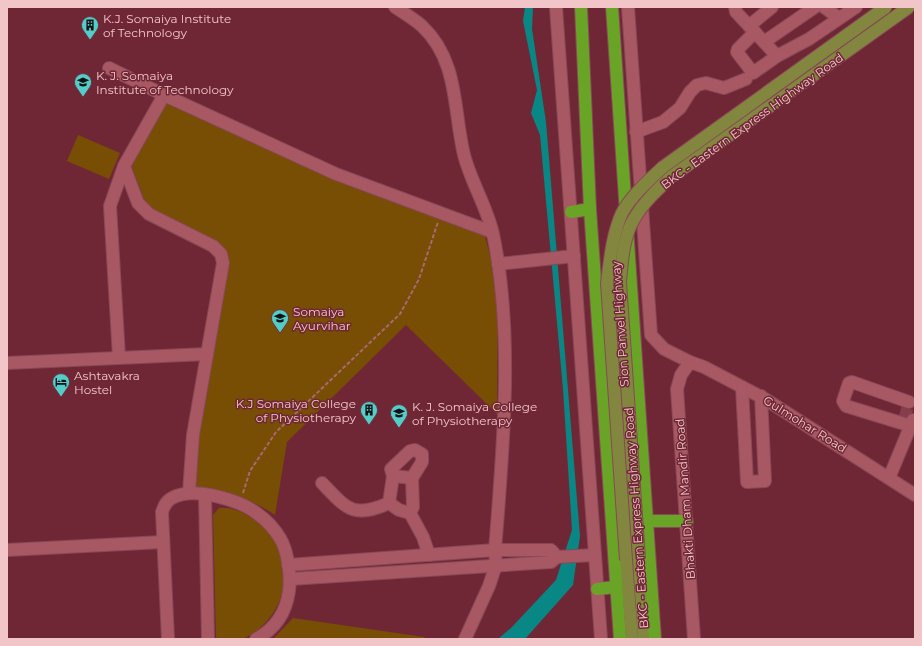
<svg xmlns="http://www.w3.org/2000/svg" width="922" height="646" viewBox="0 0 922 646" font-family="Montserrat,sans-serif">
<rect width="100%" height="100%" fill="#702735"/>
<g fill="#784d04">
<path d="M 167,99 L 332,177 L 485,236 L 498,286 L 497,414 L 406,325 L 287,442 L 275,515 C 248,497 225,492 193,487 L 192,452 L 226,253 L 148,209 L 131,165 Z"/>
<path d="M 78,135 L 120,153 L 109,179 L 67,161 Z"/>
<path d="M 219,508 C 230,507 241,511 250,517 C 290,541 296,595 262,626 C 256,631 249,638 241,639 C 234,640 224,639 217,639 L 216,636 L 213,515 Z"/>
<path d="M 293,618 L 424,637 L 426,639 L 273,639 Z"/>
</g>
<path fill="#088784" d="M 525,7 L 533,7 L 532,29 L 546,122 L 580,536 L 573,585 L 525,639 L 498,639 L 511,628 L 556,580 L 572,530 L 563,389 L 540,135 L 531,113 L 537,90 L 523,21 Z"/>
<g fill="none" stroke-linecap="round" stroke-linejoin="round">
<path stroke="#843f4b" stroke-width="12" stroke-dasharray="12 6" stroke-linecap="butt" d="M 904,420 L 909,402"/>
<g stroke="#884857" stroke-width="14">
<g id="minor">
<path d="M 395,7 C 404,13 414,19 422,26 C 459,61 453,109 464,155 C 471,182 487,207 493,234 C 514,334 503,449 495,550 L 496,565 L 489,586 L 465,639"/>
<path d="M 556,7 L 601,639"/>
<path d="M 628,7 L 651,335 L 664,349 L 690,362 L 704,367 L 765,399 L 915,495"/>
<path d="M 735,7 L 736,12 L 777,56"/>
<path d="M 824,7 L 839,18"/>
<path d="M 749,26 L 772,7"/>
<path d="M 755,32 L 738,49 L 737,52 L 753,73 L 777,56 L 809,39 L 856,7"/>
<path d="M 764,42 L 815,7"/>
<path d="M 109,68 L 164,95"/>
<path d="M 636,132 L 663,122 L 680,108 L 690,92 L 697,85 L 706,83 L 724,88 L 746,79"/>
<path d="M 498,264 L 574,256"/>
<path d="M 119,357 L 110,206 L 124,166"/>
<path d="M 690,362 L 681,375 L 677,389 L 694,639"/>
<path d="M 7,363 L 207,354"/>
<path d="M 742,387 L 747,482 L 765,481 L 761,396"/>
<path d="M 909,402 L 852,382 L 849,383 L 843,401 L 846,406 L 911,426"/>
<path d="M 393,476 L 412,478 L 413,507 L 410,513"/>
<path d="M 412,478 L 422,462 L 422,454 L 415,450 L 410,451 L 391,469 L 393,476 L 389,503 L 399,510 L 410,513 L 423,537 L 429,555"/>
<path d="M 889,478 L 913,420"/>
<path d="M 322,483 C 347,509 353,519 389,503"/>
<path d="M 189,493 L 193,435 L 223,263 L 221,254 L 213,246 L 149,214 L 138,203 L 124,166 L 164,95 L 336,174 L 492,232"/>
<path d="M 205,495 L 208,639"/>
<path d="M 7,550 L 163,542"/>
<path d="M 288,565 L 495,550 L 551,550 L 557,557"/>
<path d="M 290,579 L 551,562 L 557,557 L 595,555"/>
<path d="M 168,639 L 162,512 C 164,506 166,501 172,498 C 194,486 241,500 259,515 C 266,520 275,530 280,538 C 288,551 291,576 289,591 C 286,613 275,629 256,639"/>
</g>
</g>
<g stroke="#884857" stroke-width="14">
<g id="major">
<path d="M 639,559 L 644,639"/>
<path d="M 626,560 L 632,639"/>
</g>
</g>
<g stroke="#884857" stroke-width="14">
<g id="highway">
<path d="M 581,7 L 590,209 L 620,639"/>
<path d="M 612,7 L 655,639"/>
<path d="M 571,212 L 590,209"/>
<path d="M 647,521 L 687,521"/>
<path d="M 597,589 L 616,587"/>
</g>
</g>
<path stroke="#a76973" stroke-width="2" stroke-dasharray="4 2" stroke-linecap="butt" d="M 243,493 L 250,471 L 276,432 L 400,314 L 419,279 L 438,222"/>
<use href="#minor" stroke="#a75863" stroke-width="12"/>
<use href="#major" stroke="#82863f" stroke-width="12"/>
<use href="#highway" stroke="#69a427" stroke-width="12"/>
<g stroke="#884857" stroke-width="14" stroke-linecap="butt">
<g id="major-bridge">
<path d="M 639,559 L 620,282 C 622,262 623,237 634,219 C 643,203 658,189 671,177 L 909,7"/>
<path d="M 626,560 L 607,283 C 610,260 612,235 622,213 C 631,196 649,180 663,167 L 886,7"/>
</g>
</g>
<use href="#major-bridge" stroke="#82863f" stroke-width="12"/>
</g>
<defs>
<g id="building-pin" transform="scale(0.9)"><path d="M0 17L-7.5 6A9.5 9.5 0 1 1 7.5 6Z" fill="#53cdc9" stroke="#702735"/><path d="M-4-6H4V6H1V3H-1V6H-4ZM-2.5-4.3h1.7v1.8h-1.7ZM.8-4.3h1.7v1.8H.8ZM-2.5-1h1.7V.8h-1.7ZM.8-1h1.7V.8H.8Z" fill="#111"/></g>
<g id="university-pin" transform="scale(0.9)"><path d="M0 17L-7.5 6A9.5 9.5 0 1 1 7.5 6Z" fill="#53cdc9" stroke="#702735"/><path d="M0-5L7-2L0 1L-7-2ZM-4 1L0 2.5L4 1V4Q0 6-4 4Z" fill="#111"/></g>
<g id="hotel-pin" transform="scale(0.9)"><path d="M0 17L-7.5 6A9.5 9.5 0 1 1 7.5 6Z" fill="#53cdc9" stroke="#702735"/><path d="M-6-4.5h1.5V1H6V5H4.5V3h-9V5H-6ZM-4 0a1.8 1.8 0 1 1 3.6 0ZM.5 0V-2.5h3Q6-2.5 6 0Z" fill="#111"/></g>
</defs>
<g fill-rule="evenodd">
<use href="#building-pin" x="90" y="25"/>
<use href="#university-pin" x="83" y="82"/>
<use href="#university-pin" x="280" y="318"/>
<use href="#hotel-pin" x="61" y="382"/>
<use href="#building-pin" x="369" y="410"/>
<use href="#university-pin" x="399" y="413"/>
</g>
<g text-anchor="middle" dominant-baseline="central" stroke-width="3" stroke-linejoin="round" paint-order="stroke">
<g font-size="12" fill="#f2c5c9" stroke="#702735" text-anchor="start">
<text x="103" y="18">K.J. Somaiya Institute<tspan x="103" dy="14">of Technology</tspan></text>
<text x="96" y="75">K. J. Somaiya<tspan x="96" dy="14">Institute of Technology</tspan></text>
<text x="293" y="311">Somaiya<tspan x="293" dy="14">Ayurvihar</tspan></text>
<text x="74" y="375">Ashtavakra<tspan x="74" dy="14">Hostel</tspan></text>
<text x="356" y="403" text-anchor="end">K.J Somaiya College<tspan x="356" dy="14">of Physiotherapy</tspan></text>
<text x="412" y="406">K. J. Somaiya College<tspan x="412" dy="14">of Physiotherapy</tspan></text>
</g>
<g font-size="12" fill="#f2c5c9" stroke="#702735">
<text transform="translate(752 121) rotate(-36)">BKC - Eastern Express Highway Road</text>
<text transform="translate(620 324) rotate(-94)">Sion Panvel Highway</text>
<text transform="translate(805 424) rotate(32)">Gulmohar Road</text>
<text transform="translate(685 499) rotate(-94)">Bhakti Dham Mandir Road</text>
<text transform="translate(636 518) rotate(-94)">BKC - Eastern Express Highway Road</text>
</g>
</g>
<rect width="922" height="646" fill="none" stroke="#f2c5c9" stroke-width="16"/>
</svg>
